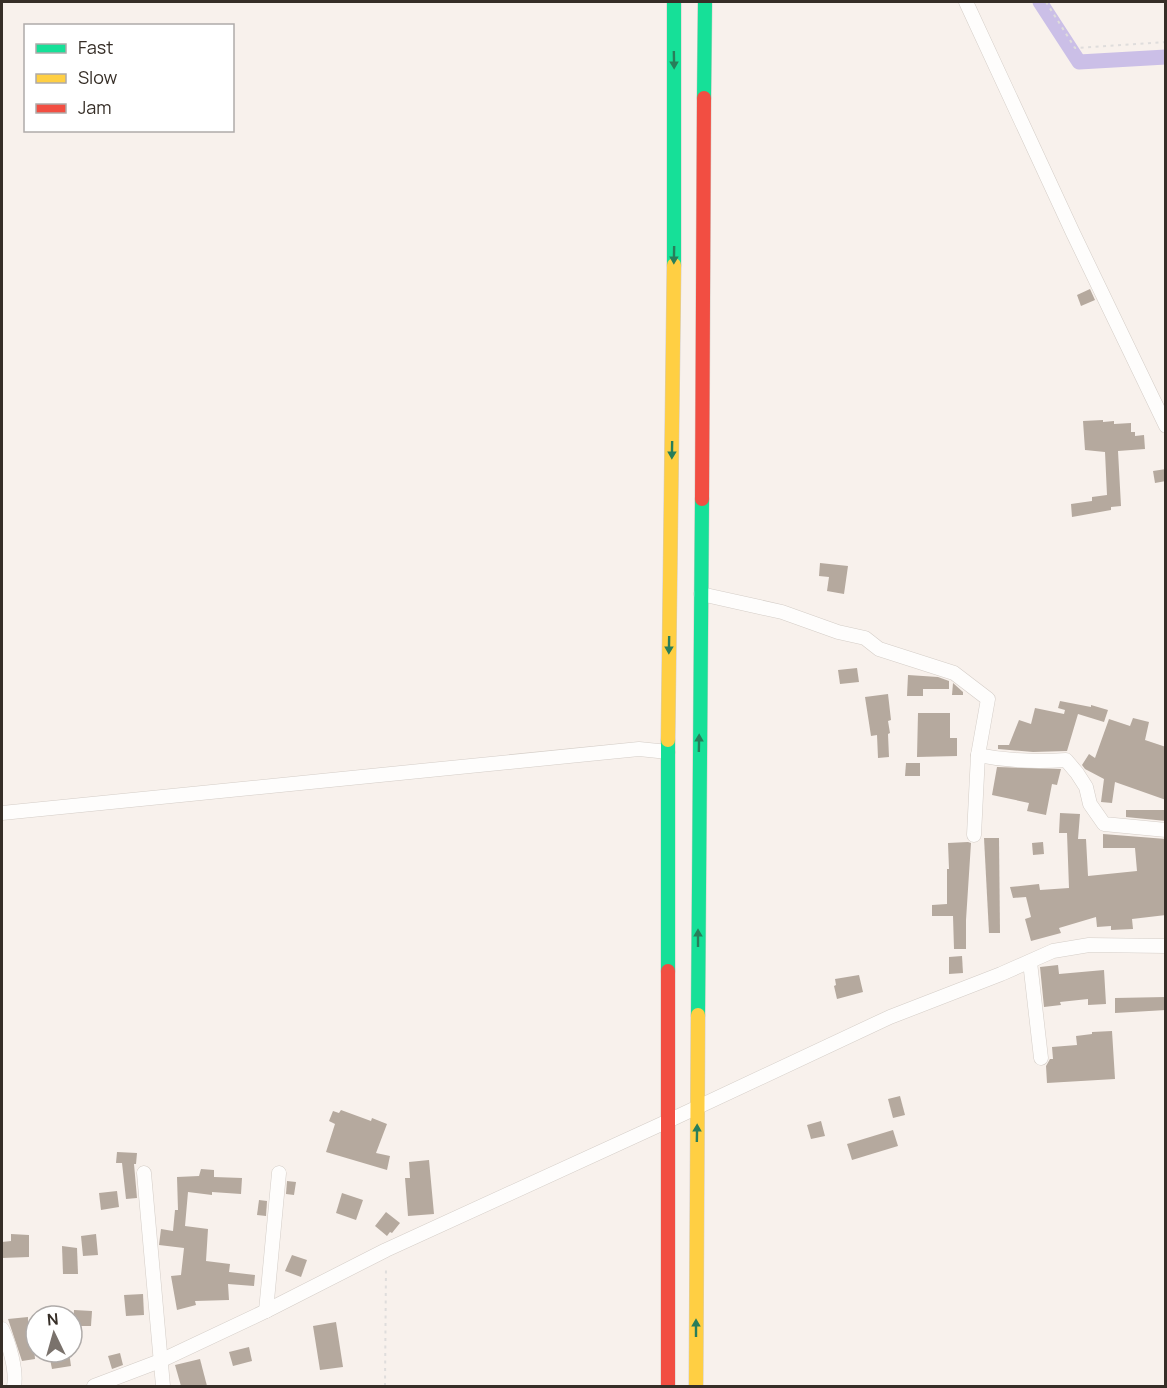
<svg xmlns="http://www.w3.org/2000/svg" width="1167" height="1388" viewBox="0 0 1167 1388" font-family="Manrope,sans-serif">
<rect width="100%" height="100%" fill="#f8f1ec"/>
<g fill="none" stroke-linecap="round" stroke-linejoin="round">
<path stroke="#cbbfe7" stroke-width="15" d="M 1040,2 L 1079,62 L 1166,57"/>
</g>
<g fill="#b5a99e">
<path d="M 1090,289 L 1095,300 L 1081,306 L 1077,295 Z"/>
<path d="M 1103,420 L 1103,422 L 1114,421 L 1114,424 L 1131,423 L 1131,432 L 1135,432 L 1135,436 L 1144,435 L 1145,449 L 1118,451 L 1121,506 L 1111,507 L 1111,510 L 1072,517 L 1071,504 L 1092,501 L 1092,497 L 1107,495 L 1105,452 L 1085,450 L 1083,421 Z"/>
<path d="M 1166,469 L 1166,481 L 1155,483 L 1153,471 Z"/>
<path d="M 820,563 L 848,566 L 844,594 L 827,591 L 829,577 L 819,576 Z"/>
<path d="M 857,668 L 859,682 L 840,684 L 838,670 Z"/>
<path d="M 908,675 L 938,677 L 949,681 L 949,689 L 923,689 L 923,696 L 907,696 Z"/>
<path d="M 953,683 L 963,692 L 963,695 L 952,695 Z"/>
<path d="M 888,694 L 891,720 L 888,721 L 890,733 L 888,734 L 889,757 L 878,758 L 877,735 L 871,736 L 865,697 Z"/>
<path d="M 1060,701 L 1091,707 L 1091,705 L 1108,710 L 1104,722 L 1078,714 L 1067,751 L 1033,752 L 998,749 L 998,745 L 1009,745 L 1019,720 L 1031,724 L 1035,708 L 1064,714 L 1065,710 L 1058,708 Z"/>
<path d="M 918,713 L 950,713 L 950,738 L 957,738 L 957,756 L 917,757 Z"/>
<path d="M 1133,718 L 1149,722 L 1145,740 L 1166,747 L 1166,800 L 1115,782 L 1112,803 L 1101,802 L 1104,779 L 1085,769 L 1082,765 L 1089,754 L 1095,758 L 1109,719 L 1130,726 Z"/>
<path d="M 906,763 L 920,763 L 920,776 L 905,776 Z"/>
<path d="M 997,767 L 1061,769 L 1057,785 L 1052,784 L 1046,815 L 1027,811 L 1029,803 L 992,795 Z"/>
<path d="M 1126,810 L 1166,810 L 1166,821 L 1126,817 Z"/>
<path d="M 1060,813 L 1080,814 L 1078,839 L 1086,839 L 1088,876 L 1137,871 L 1135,848 L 1103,848 L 1103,834 L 1166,839 L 1166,915 L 1132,919 L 1133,929 L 1111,930 L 1111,926 L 1097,927 L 1096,917 L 1059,928 L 1061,933 L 1031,941 L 1025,919 L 1031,917 L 1026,897 L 1013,898 L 1010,887 L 1039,884 L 1040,890 L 1069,888 L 1067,833 L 1059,833 Z"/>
<path d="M 984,838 L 999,838 L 1000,933 L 989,933 Z"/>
<path d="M 968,842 L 971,843 L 966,920 L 966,949 L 954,949 L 953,916 L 932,916 L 932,905 L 947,904 L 947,869 L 949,869 L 948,843 Z"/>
<path d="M 1043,842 L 1044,854 L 1033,855 L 1032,843 Z"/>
<path d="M 962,956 L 963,973 L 949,974 L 949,957 Z"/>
<path d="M 1058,965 L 1059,974 L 1104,970 L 1106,1004 L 1088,1005 L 1088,999 L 1060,1002 L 1061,1005 L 1044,1007 L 1040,967 Z"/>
<path d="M 859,975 L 863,992 L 837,999 L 834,986 L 836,985 L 835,979 Z"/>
<path d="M 1166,997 L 1166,1010 L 1115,1013 L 1115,998 Z"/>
<path d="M 1112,1031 L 1115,1079 L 1047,1083 L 1046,1066 L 1050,1059 L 1053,1059 L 1052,1047 L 1077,1045 L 1076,1036 L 1092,1034 L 1092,1032 Z"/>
<path d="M 900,1096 L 905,1115 L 893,1118 L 888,1099 Z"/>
<path d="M 341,1110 L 371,1121 L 372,1118 L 387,1124 L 376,1153 L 390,1156 L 387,1170 L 326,1152 L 335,1124 L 329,1121 L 333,1111 L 339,1113 Z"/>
<path d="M 821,1121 L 825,1136 L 811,1139 L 807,1125 Z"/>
<path d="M 893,1130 L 898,1146 L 852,1160 L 847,1144 Z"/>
<path d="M 117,1152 L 137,1153 L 136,1164 L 134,1164 L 137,1198 L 126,1199 L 122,1163 L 116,1163 Z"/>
<path d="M 429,1160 L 434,1214 L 408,1216 L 405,1178 L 410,1178 L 409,1162 Z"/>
<path d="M 201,1169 L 214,1170 L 214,1177 L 242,1178 L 241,1194 L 212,1192 L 212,1195 L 188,1192 L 185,1226 L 208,1229 L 206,1261 L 230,1264 L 229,1272 L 255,1275 L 254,1286 L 228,1284 L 229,1300 L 195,1301 L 196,1305 L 177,1310 L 171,1276 L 181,1275 L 184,1248 L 159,1245 L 161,1229 L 173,1231 L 175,1210 L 178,1210 L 177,1177 L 199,1176 Z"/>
<path d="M 287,1181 L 296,1182 L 294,1195 L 286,1194 Z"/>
<path d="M 117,1191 L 119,1207 L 101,1210 L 99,1193 Z"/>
<path d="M 342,1193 L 363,1200 L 356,1220 L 336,1213 Z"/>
<path d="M 259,1200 L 267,1201 L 266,1216 L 257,1215 Z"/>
<path d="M 386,1212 L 400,1223 L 392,1233 L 390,1232 L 387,1236 L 375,1226 Z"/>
<path d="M 11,1234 L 29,1235 L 29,1257 L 2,1258 L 2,1242 L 11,1241 Z"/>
<path d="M 96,1234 L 98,1255 L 83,1256 L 81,1236 Z"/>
<path d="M 62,1246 L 77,1248 L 78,1274 L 63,1274 Z"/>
<path d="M 292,1255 L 307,1260 L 301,1277 L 285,1271 Z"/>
<path d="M 143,1294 L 144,1315 L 126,1316 L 124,1295 Z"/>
<path d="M 74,1310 L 92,1311 L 91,1326 L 73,1326 Z"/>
<path d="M 28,1317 L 28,1333 L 33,1333 L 35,1359 L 22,1361 L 8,1319 Z"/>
<path d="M 336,1322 L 343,1367 L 320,1370 L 313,1326 Z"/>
<path d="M 249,1347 L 252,1361 L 233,1366 L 229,1352 Z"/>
<path d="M 69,1352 L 71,1366 L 52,1369 L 49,1354 Z"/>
<path d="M 120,1353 L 123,1365 L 112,1369 L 108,1356 Z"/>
<path d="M 200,1359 L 207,1386 L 181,1386 L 175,1365 Z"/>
</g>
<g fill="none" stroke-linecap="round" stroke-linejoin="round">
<g stroke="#d4cdc7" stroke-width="15">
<g id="street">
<path d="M 966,2 L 1073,233 L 1166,426"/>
<path d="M 701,594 L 782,612 L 838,632 L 865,638 L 879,649 L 954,673 L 988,699 L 978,755 C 1007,761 1036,762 1066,760 L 1077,773 L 1086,787 L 1090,804 L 1104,824 L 1166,830"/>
<path d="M 2,813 L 639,749 L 668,752"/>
<path d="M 974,835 L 978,755"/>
<path d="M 1030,962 L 1041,1058"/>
<path d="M 144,1173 L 163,1386"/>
<path d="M 266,1311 L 279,1173"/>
<path d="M 2,1329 C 9,1343 17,1371 14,1386"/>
<path d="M 94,1386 L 160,1361 L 266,1311 L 386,1250 L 668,1121 L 890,1017 L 1001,974 L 1053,951 L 1089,945 L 1166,946"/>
</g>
</g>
<g stroke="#d4cdc7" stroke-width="15">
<g id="fast">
<path d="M 704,98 L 705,2"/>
<path d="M 674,265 L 674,2"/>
<path d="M 668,971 L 668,740"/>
<path d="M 698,1015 L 702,499"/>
</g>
</g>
<g stroke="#d4cdc7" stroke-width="15">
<g id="slow">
<path d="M 668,740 L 674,265"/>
<path d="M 696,1386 L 698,1015"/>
</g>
</g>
<g stroke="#d4cdc7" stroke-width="15">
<g id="jam">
<path d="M 702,499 L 704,98"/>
<path d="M 668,971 L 668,1386"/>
</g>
</g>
<g stroke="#dfdddc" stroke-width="2" stroke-dasharray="3 4.5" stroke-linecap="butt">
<path d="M 1046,2 L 1075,48 L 1166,42"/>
<path d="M 385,1386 L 386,1266"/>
</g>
<use href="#street" stroke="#fefdfc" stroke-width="14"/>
<use href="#fast" stroke="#16e098" stroke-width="14"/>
<use href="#slow" stroke="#ffcf43" stroke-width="14"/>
<use href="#jam" stroke="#f24e42" stroke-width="14"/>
</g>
<defs><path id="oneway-solid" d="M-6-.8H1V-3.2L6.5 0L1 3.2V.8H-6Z" transform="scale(1.5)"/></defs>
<g fill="#287e5a">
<use href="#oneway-solid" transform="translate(674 60) rotate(89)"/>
<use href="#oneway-solid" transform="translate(674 255) rotate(91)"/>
<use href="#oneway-solid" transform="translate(672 450) rotate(91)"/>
<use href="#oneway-solid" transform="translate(669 645) rotate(91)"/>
<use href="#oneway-solid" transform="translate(699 743) rotate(-89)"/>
<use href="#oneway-solid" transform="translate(698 938) rotate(-90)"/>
<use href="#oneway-solid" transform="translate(697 1133) rotate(-89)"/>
<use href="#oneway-solid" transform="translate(696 1328) rotate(-90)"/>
</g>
<rect width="1167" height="1388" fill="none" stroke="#362e27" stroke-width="6"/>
<rect x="24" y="24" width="210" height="108" fill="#ffffff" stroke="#afaba9" stroke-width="1.5"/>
<rect x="36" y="44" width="30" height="9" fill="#16e098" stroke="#afaba9" stroke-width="1.5"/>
<text x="78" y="54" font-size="18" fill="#362e27">Fast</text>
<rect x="36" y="74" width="30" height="9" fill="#ffcf43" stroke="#afaba9" stroke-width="1.5"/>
<text x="78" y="84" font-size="18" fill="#362e27">Slow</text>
<rect x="36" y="104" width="30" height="9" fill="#f24e42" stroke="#afaba9" stroke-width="1.5"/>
<text x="78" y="114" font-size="18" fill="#362e27">Jam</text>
<g transform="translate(54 1334) rotate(355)"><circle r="28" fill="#ffffff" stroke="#afaba9" stroke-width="1.5"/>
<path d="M0-4.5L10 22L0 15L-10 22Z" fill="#7a726c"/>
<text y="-9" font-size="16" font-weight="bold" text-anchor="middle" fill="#362e27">N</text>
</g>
</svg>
